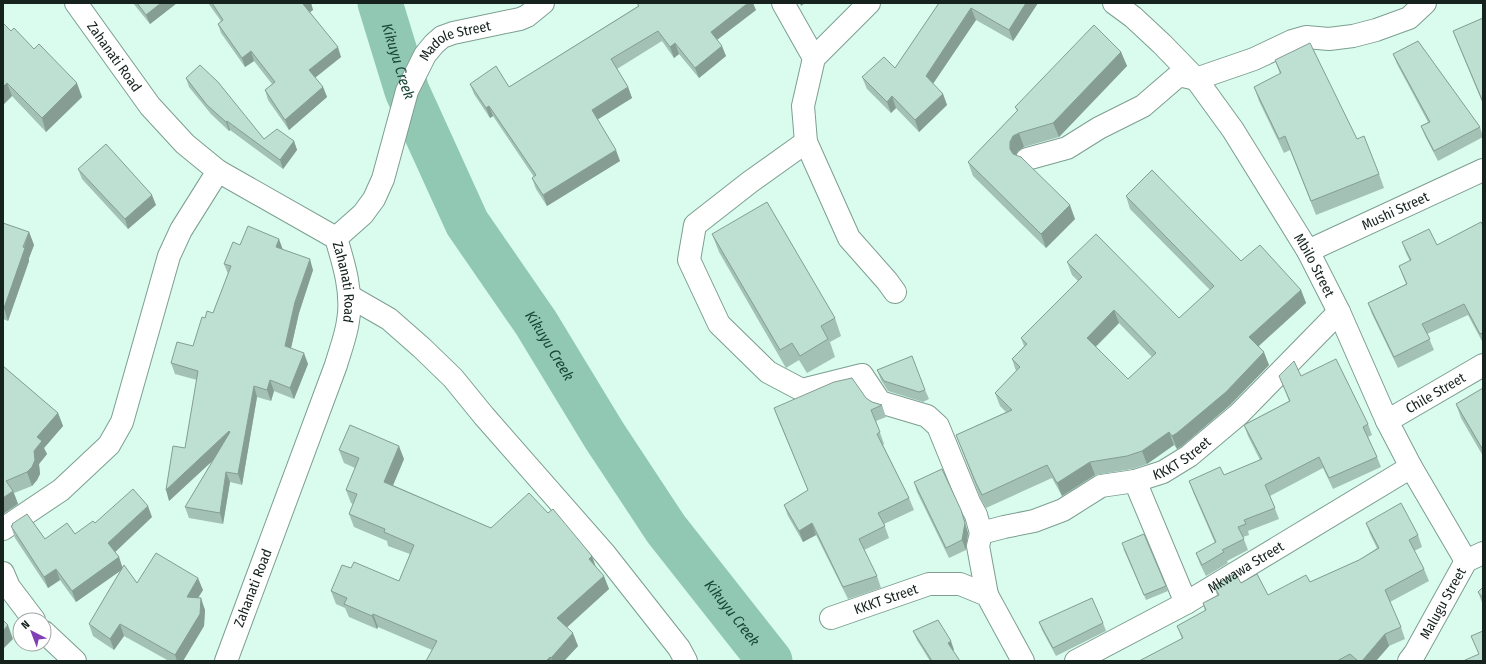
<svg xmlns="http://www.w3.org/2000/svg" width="1486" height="664" viewBox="0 0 1486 664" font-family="'Fira Sans Condensed',sans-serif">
<rect width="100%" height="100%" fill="#d9fcee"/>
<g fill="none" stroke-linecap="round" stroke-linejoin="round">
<path stroke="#91c8b4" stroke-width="45" id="s1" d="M 380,3 L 407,91 L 467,223 L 536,323 L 604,435 L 666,529 L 770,661"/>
<g stroke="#7d9e91" stroke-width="24">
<g id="street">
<path id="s2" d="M 76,3 L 150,106 L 185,144 L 218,171 L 336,238 C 344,264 353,294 348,321 C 346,336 340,351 336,365 L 226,661"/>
<path d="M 783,3 L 814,58"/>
<path d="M 869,3 L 814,58 L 803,106 L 806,142 L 849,238 L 887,281 L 895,292"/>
<path id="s3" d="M 1114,3 L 1133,17 L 1162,44 L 1196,79 L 1233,130 L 1308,251 L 1339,312 L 1387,421 L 1411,467 L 1466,561"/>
<path d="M 806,142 L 750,182 L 695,225 L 689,260 L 719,324 L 768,372 L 802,390 L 862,375 L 880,402 L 927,416 L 938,426 L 969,502 L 976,515 L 981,533 L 978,546 L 987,595"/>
<path d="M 1027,159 L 1067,148 L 1099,128 L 1143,106 L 1179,75 L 1196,79 L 1254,59 L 1292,41 L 1306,37 L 1329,39 L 1353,36 L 1376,30 L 1409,18 L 1425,3"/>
<path id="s4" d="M 336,238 L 363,214 L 374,199 L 383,179 L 407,91 L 425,55 L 434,44 L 442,37 L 453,33 L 520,19 L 527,16 L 543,3"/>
<path id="s5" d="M 1308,251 L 1483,170"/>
<path d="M 349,296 L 389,319 L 422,348 L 453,378 L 484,416 L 605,554 L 679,648 L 686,661"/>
<path id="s6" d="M 1387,421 L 1483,365"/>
<path d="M 1135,481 L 1186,603"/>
<path d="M 3,529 L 61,490 L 109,445 L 122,422 L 169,256 L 181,230 L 218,171"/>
<path id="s7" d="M 981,533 L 1004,527 L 1034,521 L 1063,510 L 1101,486 L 1135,481 L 1163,472 L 1189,456 L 1239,414 L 1339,312"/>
<path d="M 3,573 L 9,587 L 34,620"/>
<path id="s8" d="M 831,618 L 929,584 L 960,584 L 987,595 L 1023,661"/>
<path d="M 44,632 L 75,661"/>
<path id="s9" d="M 1076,661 L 1186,603 L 1411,467"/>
<path id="s10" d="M 1409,661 L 1415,653 L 1466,561 L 1483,553"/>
</g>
</g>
<use href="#street" stroke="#fff" stroke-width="22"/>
</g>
<g fill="#a3c1b5" fill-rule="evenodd">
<path d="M 133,3 L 177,3 L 150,24 Z"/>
<path d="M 208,3 L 311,3 L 313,10 L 310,12 L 341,57 L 315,78 L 323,87 L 327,97 L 289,130 L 268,100 L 265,90 L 272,84 L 254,61 L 245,67 L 221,33 L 218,24 L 221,21 Z"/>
<path d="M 637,3 L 756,10 L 717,40 L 726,56 L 699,78 L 679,54 L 674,58 L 662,41 L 617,69 L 628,87 L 632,98 L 597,120 L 620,161 L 547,206 L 536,189 L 532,178 L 534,177 L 493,116 L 490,118 L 474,94 L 470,84 L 509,87 L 638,6 Z"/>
<path d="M 939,3 L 1038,3 L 1013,41 L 976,20 L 933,84 L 943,94 L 947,105 L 919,132 L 896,108 L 891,113 L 867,89 L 862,77 L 895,68 Z"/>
<path d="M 1483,18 L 1483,104 L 1458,44 L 1453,31 Z"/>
<path d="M 3,23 L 11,31 L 34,49 L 82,97 L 46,132 L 12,96 L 4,104 L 3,103 Z"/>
<path d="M 1121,52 L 1127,66 L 1059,137 L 1024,147 L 1018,151 L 1016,155 L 1075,219 L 1046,248 L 973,176 L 968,162 L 1017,111 L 1015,107 Z"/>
<path d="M 1393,54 L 1480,127 L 1483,137 L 1438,161 L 1425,136 L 1421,126 L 1428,122 L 1397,64 Z"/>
<path d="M 1275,60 L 1357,139 L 1379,174 L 1384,188 L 1316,215 L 1290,150 L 1284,153 L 1259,101 L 1254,87 L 1280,74 Z"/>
<path d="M 186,78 L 264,139 L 294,141 L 297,150 L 283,169 L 230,130 L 229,131 L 211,114 L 189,87 Z"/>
<path d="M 78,169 L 156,205 L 128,229 L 82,179 Z"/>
<path d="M 1126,196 L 1241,261 L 1301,290 L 1306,303 L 1259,346 L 1269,365 L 1230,405 L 1182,446 L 1177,449 L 1174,445 L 1147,464 L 1132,469 L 1095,475 L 1062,496 L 1052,478 L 986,508 L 980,497 L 956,435 L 1006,412 L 1000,406 L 995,393 L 1016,371 L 1012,359 L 1024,346 L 1021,338 L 1078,281 L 1072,275 L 1067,262 L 1179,318 L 1210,290 L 1130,209 ZM 1119,323 L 1152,357 L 1128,379 L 1096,347 Z"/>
<path d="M 3,223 L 29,232 L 34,245 L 29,258 L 29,261 L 8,321 L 3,319 Z"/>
<path d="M 1483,226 L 1483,343 L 1468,315 L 1427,334 L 1434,350 L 1398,368 L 1372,314 L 1368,303 L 1406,284 L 1399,266 L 1410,261 L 1406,253 L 1402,242 L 1437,245 Z"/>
<path d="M 712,234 L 835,318 L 841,336 L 830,342 L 835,357 L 807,373 L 799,360 L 786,368 L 719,252 Z"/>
<path d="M 240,245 L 283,250 L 313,270 L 299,313 L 291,348 L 308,364 L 294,399 L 274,391 L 271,401 L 257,397 L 242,485 L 230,482 L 223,524 L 189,518 L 185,507 L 213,460 L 169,501 L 185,448 L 197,380 L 175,374 L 171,363 L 193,346 L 205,318 L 213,313 L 228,274 L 224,264 Z"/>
<path d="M 3,366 L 58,413 L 63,426 L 44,448 L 47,454 L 39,464 L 40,474 L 37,480 L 32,486 L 14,493 L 18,504 L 3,514 Z"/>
<path d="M 877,370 L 925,390 L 929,399 L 923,402 L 888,391 L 881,380 Z"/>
<path d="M 1279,376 L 1301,376 L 1368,424 L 1372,435 L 1368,437 L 1377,457 L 1381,467 L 1333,489 L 1323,468 L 1270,496 L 1279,519 L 1248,531 L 1249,535 L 1243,537 L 1248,550 L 1227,561 L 1228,563 L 1206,576 L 1200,564 L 1196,553 L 1215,543 L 1193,492 L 1189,481 L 1224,475 L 1260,460 L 1248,436 L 1244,425 L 1289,401 Z"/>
<path d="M 1483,388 L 1483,456 L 1461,418 L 1456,404 Z"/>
<path d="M 866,398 L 872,402 L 882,405 L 886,417 L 876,421 L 884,444 L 883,445 L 909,498 L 914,510 L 884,524 L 889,538 L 864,550 L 877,576 L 881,588 L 848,599 L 816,535 L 803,542 L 788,516 L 784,505 L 808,490 L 778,419 L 774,408 Z"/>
<path d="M 339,450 L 404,459 L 393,485 L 491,528 L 596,567 L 609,589 L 566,627 L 578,646 L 564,661 L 426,661 L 432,650 L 378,627 L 377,629 L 349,617 L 345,608 L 336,604 L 331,591 L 351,568 L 399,581 L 410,554 L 388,546 L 387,541 L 354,527 L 349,514 L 353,504 L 351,503 L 346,490 L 355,468 L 344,463 Z"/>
<path d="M 914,482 L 964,520 L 968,533 L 966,550 L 949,558 L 917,492 Z"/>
<path d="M 152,517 L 115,552 L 119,557 L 122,567 L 137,583 L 203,590 L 198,598 L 205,610 L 204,626 L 183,661 L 169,661 L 124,636 L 114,650 L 93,636 L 89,624 L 121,570 L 76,602 L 60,580 L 48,588 L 15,538 L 11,526 L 12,526 L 12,524 L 45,539 L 75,534 Z"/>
<path d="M 1366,523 L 1418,535 L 1422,547 L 1414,551 L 1424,569 L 1429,581 L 1390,602 L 1401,627 L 1405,639 L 1389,646 L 1376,661 L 1139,661 L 1182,639 L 1177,626 L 1205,611 L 1203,603 L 1217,595 L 1214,586 L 1241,583 L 1268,595 L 1310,582 L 1359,560 L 1377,548 L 1370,534 Z"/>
<path d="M 1123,548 L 1166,586 L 1168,591 L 1146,600 Z"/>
<path d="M 1483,587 L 1483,605 L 1478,592 Z"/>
<path d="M 1039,622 L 1103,623 L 1106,631 L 1056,656 L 1042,630 Z"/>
<path d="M 913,631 L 954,650 L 953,651 L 960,661 L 930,661 L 917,640 Z"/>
</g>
<g fill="#859d93">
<path d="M 161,3 L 177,3 L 150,24 L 146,15 Z"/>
<path d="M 305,3 L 311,3 L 313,10 L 307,14 L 303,4 Z"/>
<path d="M 748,3 L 753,3 L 756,10 L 714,42 L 711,32 Z"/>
<path d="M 800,3 L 805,3 L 801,6 Z"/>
<path d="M 1026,3 L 1038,3 L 1013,41 L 1009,30 Z"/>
<path d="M 971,8 L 976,20 L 930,88 L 926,76 Z"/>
<path d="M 675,43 L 679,54 L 674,58 L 670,47 Z"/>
<path d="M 722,46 L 726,56 L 699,78 L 695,68 Z"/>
<path d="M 338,47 L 341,57 L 312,80 L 309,70 Z"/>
<path d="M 251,51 L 254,61 L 245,67 L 242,58 Z"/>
<path d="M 1121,52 L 1127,66 L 1059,137 L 1053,123 Z"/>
<path d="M 7,83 L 12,96 L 4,104 L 3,102 L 3,87 Z"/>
<path d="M 77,83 L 82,97 L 46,132 L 42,118 Z"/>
<path d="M 323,87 L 327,97 L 289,130 L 285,120 Z"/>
<path d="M 628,87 L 632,98 L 595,121 L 592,110 Z"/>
<path d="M 943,94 L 947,105 L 919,132 L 915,120 Z"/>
<path d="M 892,96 L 896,108 L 891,113 L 887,102 Z"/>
<path d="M 489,106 L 493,116 L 490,118 L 486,108 Z"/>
<path d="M 227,121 L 230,130 L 229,131 L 226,122 Z"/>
<path d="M 1019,133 L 1024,147 L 1018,151 L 1015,156 L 1010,149 L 1010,142 L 1013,136 Z"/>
<path d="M 294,141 L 297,150 L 283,169 L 280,160 Z"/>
<path d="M 616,150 L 620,161 L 547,206 L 543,195 Z"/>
<path d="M 152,195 L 156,205 L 128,229 L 125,219 Z"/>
<path d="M 1070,205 L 1075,219 L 1046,248 L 1041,234 Z"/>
<path d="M 29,232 L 34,245 L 29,258 L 29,261 L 8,321 L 4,308 Z"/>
<path d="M 279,239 L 283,250 L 276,247 Z"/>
<path d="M 310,259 L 313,270 L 299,313 L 289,357 L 285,346 L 295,302 Z"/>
<path d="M 1301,290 L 1306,303 L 1254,350 L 1249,337 Z"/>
<path d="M 1114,310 L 1119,323 L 1091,351 L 1087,338 Z"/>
<path d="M 1264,352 L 1269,365 L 1230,405 L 1182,446 L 1177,449 L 1172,436 Z"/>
<path d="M 304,353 L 308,364 L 294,399 L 290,388 Z"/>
<path d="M 270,380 L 274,391 L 271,401 L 267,390 Z"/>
<path d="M 254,386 L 257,397 L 242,485 L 238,474 Z"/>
<path d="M 58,413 L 63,426 L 44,448 L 47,454 L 39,464 L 40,474 L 37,480 L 32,486 L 27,472 L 37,437 Z"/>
<path d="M 229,431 L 233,442 L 169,501 L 166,490 Z"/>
<path d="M 1169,432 L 1174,445 L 1147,464 L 1142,451 Z"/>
<path d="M 399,446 L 404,459 L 389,495 L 384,482 Z"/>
<path d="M 1090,462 L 1095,475 L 1062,496 L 1057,483 Z"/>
<path d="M 226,472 L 230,482 L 223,524 L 220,513 Z"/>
<path d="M 13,491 L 18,504 L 3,514 L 3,498 Z"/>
<path d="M 148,506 L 152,517 L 113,554 L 108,543 Z"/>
<path d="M 961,510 L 968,533 L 966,550 L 962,540 Z"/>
<path d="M 812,523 L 816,535 L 803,542 L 799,531 Z"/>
<path d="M 592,556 L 597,570 L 589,559 Z"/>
<path d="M 119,557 L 123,569 L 76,602 L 72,591 Z"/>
<path d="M 56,569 L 60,580 L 48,588 L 44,577 Z"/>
<path d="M 604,576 L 609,589 L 562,632 L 557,618 Z"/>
<path d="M 198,578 L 203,590 L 191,609 L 187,597 Z"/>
<path d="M 201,598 L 205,610 L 204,626 L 183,661 L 177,661 L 175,655 Z"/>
<path d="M 373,614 L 378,627 L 377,629 L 372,616 Z"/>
<path d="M 120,624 L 124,636 L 114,650 L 110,639 Z"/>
<path d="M 8,625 L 13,639 L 3,649 L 3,631 Z"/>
<path d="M 573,633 L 578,646 L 564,661 L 552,661 L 551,658 Z"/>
<path d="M 1385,634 L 1389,646 L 1376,661 L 1362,661 Z"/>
<path d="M 951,641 L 954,650 L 951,652 L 948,643 Z"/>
<path d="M 550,657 L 551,661 L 546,661 Z"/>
</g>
<g fill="#bee0d2" stroke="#859d93" fill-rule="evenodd">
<path d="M 137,3 L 161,3 L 146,15 Z"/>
<path d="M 212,3 L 305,3 L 303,4 L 338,47 L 309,70 L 323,87 L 285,120 L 265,90 L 275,82 L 251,51 L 242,58 L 218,24 L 223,20 Z"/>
<path d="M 637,3 L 748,3 L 711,32 L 722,46 L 695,68 L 675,43 L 670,47 L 658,31 L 611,59 L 628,87 L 592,110 L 616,150 L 543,195 L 532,178 L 536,175 L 489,106 L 486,108 L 470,84 L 496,66 L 509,87 L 639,6 Z"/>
<path d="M 939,3 L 1026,3 L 1009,30 L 971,8 L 926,76 L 943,94 L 915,120 L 892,96 L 887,102 L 862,77 L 884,57 L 895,68 Z"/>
<path d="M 1483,18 L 1483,102 L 1453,31 Z"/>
<path d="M 3,23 L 11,31 L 14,28 L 34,49 L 39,44 L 77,83 L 42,118 L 7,83 L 3,87 Z"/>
<path d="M 1094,25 L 1121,52 L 1053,123 L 1019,133 L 1013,136 L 1010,142 L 1010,149 L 1013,154 L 1021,157 L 1070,205 L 1041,234 L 968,162 L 1018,110 L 1015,107 Z"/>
<path d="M 1418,41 L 1480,127 L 1434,151 L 1421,126 L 1430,122 L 1393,54 Z"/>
<path d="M 1310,43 L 1357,139 L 1364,136 L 1379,174 L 1311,201 L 1285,136 L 1279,139 L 1254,87 L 1281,73 L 1275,60 Z"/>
<path d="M 200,65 L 218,82 L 264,139 L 277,129 L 294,141 L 280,160 L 227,121 L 226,122 L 207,105 L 186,78 Z"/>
<path d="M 106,144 L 152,195 L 125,219 L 78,169 Z"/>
<path d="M 1152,170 L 1241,261 L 1260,245 L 1301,290 L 1249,337 L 1264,352 L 1226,392 L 1177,433 L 1172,436 L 1169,432 L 1142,451 L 1127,456 L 1090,462 L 1057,483 L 1047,465 L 982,495 L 976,483 L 956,435 L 1012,410 L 995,393 L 1020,367 L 1012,359 L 1027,344 L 1021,338 L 1082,277 L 1067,262 L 1096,234 L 1179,318 L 1214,286 L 1126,196 ZM 1114,310 L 1156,353 L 1128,379 L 1087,338 Z"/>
<path d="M 767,202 L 835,318 L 821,326 L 828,339 L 800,356 L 792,343 L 780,350 L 712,234 Z"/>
<path d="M 1481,222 L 1483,226 L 1483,333 L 1480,334 L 1464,304 L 1422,324 L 1430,339 L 1394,357 L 1368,303 L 1407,284 L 1399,266 L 1411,260 L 1402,242 L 1429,229 L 1437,245 Z"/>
<path d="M 3,223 L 29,232 L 23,247 L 25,248 L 4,308 L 3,308 Z"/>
<path d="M 248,226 L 279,239 L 276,247 L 310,259 L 295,302 L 285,346 L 304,353 L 290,388 L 270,380 L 267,390 L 254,386 L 238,474 L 226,472 L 220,513 L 185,507 L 230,432 L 229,431 L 166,490 L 173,446 L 185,448 L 198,371 L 171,363 L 177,342 L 193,346 L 202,317 L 205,318 L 207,311 L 213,313 L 231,266 L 224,264 L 233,242 L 240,245 Z"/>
<path d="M 912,356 L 925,390 L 919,392 L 884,381 L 877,370 Z"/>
<path d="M 1336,359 L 1368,424 L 1363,427 L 1377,457 L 1329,478 L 1319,457 L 1265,485 L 1275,508 L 1244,520 L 1246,524 L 1238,527 L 1244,539 L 1222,550 L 1224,552 L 1202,565 L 1196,553 L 1216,542 L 1189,481 L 1220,467 L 1224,475 L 1262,459 L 1244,425 L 1290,401 L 1279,376 L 1294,361 L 1301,376 Z"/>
<path d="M 3,366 L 58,413 L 37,437 L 42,441 L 34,451 L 35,460 L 32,467 L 27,472 L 6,481 L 13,491 L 3,498 Z"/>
<path d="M 852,378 L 866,398 L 872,402 L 882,405 L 871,410 L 880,432 L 877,434 L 909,498 L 878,513 L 885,526 L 859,539 L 877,576 L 843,587 L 812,523 L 799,531 L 784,505 L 808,490 L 774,408 L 834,382 Z"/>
<path d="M 1483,388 L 1483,450 L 1456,404 Z"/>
<path d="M 350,425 L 399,446 L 384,482 L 491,528 L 529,493 L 548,513 L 553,509 L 592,556 L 589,559 L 604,576 L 557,618 L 573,633 L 551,658 L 550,657 L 546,661 L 426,661 L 437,641 L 373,614 L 372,616 L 344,604 L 347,598 L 331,591 L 342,565 L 351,568 L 354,562 L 399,581 L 414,545 L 384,532 L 385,529 L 349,514 L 357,494 L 346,490 L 359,458 L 339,450 Z"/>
<path d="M 942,469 L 961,510 L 965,523 L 962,540 L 946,548 L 914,482 Z"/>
<path d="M 133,489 L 148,506 L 108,543 L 119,557 L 72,591 L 56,569 L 44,577 L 11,526 L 13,525 L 12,524 L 27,514 L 45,539 L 67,523 L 75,534 L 93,521 L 95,523 Z"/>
<path d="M 1401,503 L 1418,535 L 1409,540 L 1424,569 L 1385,590 L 1401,627 L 1385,634 L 1362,661 L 1358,661 L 1350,654 L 1337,661 L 1139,661 L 1183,638 L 1177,626 L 1206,610 L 1203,603 L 1219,595 L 1214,586 L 1235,573 L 1241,583 L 1257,574 L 1268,595 L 1306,575 L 1310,582 L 1359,560 L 1379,548 L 1366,523 Z"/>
<path d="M 1144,534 L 1166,586 L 1144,595 L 1122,543 Z"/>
<path d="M 156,553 L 198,578 L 187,597 L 201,598 L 200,614 L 175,655 L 120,624 L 110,639 L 89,624 L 124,565 L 137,583 Z"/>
<path d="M 1483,587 L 1483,598 L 1478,592 Z"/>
<path d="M 1092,598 L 1103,623 L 1053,648 L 1039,622 Z"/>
<path d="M 3,620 L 8,625 L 3,631 Z"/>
<path d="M 938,620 L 951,641 L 948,643 L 960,661 L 932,661 L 913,631 Z"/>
<path d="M 1483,631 L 1483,661 L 1463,661 L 1479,654 L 1471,636 Z"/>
</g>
<g text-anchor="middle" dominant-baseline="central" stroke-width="4" stroke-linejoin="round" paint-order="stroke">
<g font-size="14" fill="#16221e" stroke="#fff">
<text stroke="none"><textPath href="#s4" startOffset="243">Madole Street</textPath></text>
<text stroke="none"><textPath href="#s2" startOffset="66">Zahanati Road</textPath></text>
<text stroke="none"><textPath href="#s5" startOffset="96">Mushi Street</textPath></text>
<text stroke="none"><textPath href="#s3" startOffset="333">Mbilo Street</textPath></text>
<text stroke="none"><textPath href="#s2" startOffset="402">Zahanati Road</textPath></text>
<text stroke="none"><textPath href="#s6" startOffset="56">Chile Street</textPath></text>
<text stroke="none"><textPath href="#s7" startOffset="217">KKKT Street</textPath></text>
<text stroke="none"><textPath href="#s9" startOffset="194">Mkwawa Street</textPath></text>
<text transform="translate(253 588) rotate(-69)">Zahanati Road</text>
<text stroke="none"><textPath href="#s8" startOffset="58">KKKT Street</textPath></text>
<text stroke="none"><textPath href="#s10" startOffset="67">Malugu Street</textPath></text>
</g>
<g font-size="15" font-style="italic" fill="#184638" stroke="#fff">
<text stroke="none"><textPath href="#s1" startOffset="61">Kikuyu Creek</textPath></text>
<text stroke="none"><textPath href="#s1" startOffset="385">Kikuyu Creek</textPath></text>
<text stroke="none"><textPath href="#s1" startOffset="709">Kikuyu Creek</textPath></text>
</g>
</g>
<rect width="1486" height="664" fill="none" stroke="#16221e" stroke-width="8"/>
<g transform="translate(32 632) rotate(318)"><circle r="19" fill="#ffffff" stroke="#a2a7a5"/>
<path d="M0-3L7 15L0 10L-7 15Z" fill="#813fb4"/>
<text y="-6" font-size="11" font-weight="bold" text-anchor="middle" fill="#16221e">N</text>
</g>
</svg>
